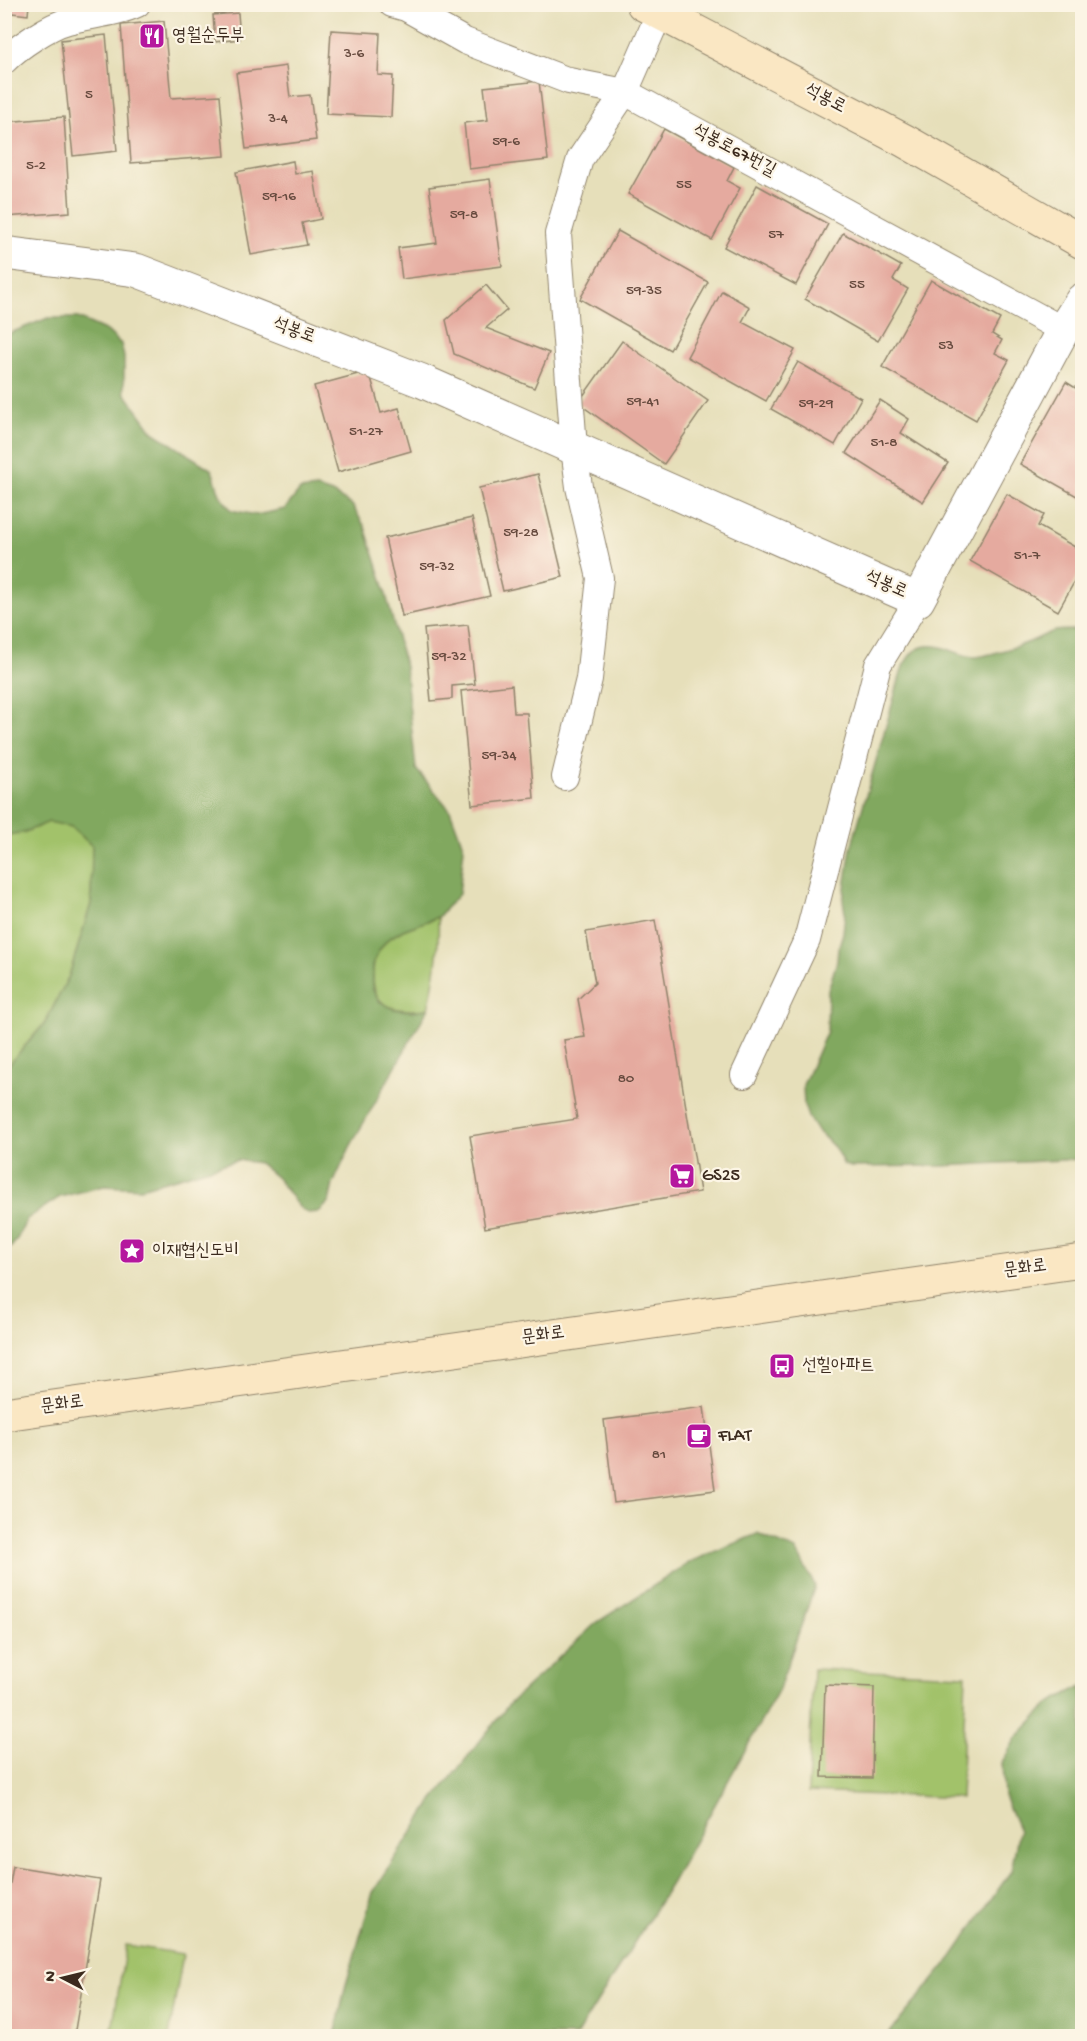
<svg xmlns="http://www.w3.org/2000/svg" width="1087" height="2041" viewBox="0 0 1087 2041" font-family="'Gochi Hand','Poor Story',sans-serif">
<rect width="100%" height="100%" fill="#fcf5e5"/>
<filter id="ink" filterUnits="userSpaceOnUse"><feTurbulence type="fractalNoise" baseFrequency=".0167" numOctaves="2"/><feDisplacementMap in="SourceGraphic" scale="12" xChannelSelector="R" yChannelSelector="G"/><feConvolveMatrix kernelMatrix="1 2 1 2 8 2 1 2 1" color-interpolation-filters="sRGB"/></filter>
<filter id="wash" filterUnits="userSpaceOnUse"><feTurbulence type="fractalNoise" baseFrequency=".008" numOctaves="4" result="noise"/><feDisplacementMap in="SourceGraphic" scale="24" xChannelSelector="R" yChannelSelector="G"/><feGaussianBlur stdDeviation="1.35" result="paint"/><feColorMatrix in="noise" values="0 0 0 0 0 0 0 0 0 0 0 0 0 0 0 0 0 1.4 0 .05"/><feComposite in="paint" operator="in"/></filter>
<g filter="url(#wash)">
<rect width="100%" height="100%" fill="#e6dfba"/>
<g fill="#a2c26b" stroke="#6e7644" stroke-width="1.5">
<path d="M 49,821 L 72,827 L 92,846 L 91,904 L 69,976 L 45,1023 L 5,1069 L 5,835 L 23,833 Z"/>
<path d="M 438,917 C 440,948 435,979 428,1009 C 398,1012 372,1011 373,974 C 373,962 377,949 387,940 C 399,928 421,924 438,917 Z"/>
<path d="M 813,1669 L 966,1675 L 961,1798 L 808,1792 Z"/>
<path d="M 126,1945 L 183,1954 L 169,2036 L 111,2036 Z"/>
</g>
<g fill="#81a85f" stroke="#5e693e" stroke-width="1.5">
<path d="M 48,318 L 78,318 L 107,331 L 121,344 L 124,357 L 124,392 L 153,432 L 212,470 L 220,495 L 231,510 L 256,515 L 285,509 L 300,490 L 317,488 L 332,493 L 352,505 L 365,527 L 383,583 L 405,667 L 416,769 L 450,810 L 464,848 L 459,894 L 438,917 L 403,930 L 387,940 L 379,951 L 373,963 L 373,990 L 379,1001 L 394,1009 L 411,1011 L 428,1009 L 350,1147 L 333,1184 L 329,1202 L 319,1212 L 307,1213 L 299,1207 L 277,1178 L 259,1163 L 238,1160 L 141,1188 L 104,1186 L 60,1197 L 27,1219 L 16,1241 L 5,1254 L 5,1069 L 45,1023 L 69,976 L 91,904 L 92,846 L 72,827 L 49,822 L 23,833 L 5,835 L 5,335 Z"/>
<path d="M 1082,628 L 1082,1159 L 943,1166 L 851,1167 L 844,1165 L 835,1148 L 815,1128 L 808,1117 L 804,1105 L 803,1085 L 827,1031 L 828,990 L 837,961 L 838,949 L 843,933 L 845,913 L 843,901 L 851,848 L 903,666 C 908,658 912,650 922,647 C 942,641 958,657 976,657 C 986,656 1024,645 1034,640 C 1041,637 1047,633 1055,631 C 1064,629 1074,632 1082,628 Z"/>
<path d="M 757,1534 L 796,1550 L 815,1586 L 779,1689 L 672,1882 L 576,2036 L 335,2036 L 345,1988 L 373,1892 L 431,1803 L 510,1703 L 596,1623 L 692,1561 Z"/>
<path d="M 1082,1686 L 1082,2036 L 887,2036 L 952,1957 L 1011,1871 L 1019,1831 L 1004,1796 L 1002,1763 L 1016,1738 L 1051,1702 Z"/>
</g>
<g id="blocks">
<g fill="#e5aa9f">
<path d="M 4,4 L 29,4 L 28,15 L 4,12 Z"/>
<path d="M 238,13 L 240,39 L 215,42 L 213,15 Z"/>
<path d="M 164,21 L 171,98 L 220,95 L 225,156 L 131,163 L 121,25 Z"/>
<path d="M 331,30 L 380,33 L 378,75 L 393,76 L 391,117 L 326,114 Z"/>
<path d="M 106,35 L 117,151 L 73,156 L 61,40 Z"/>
<path d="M 286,66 L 290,97 L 310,95 L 316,140 L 246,149 L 236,73 Z"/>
<path d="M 539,81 L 548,160 L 469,169 L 464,123 L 488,120 L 484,87 Z"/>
<path d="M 64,117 L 70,212 L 5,217 L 4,122 Z"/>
<path d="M 664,129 L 734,167 L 727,181 L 740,188 L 712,240 L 628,194 Z"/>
<path d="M 293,161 L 295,174 L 313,171 L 321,219 L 302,223 L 307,245 L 251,255 L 236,172 Z"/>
<path d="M 490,179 L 502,266 L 402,279 L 398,248 L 437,243 L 429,187 Z"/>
<path d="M 757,185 L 828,224 L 796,285 L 724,247 Z"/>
<path d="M 618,231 L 708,282 L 670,350 L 580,299 Z"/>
<path d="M 843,233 L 901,266 L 893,280 L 908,289 L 878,341 L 805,299 Z"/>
<path d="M 931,280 L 1000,319 L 992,334 L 1002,340 L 995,353 L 1009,360 L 976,420 L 882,367 Z"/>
<path d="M 486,285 L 507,310 L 486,328 L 549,353 L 534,388 L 454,354 L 446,320 Z"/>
<path d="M 722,291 L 750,307 L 742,322 L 795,350 L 766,401 L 687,357 Z"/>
<path d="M 622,341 L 708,401 L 664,464 L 578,403 Z"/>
<path d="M 798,362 L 861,398 L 835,445 L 771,409 Z"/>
<path d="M 369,371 L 381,413 L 399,408 L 411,451 L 338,472 L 314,386 Z"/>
<path d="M 1066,382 L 1082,392 L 1082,499 L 1020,464 Z"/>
<path d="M 880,400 L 909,419 L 901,433 L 948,463 L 923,502 L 846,453 Z"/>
<path d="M 538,474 L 563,577 L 503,591 L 479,488 Z"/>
<path d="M 1007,494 L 1044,515 L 1038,526 L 1082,551 L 1082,568 L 1058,611 L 970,561 Z"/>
<path d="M 472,518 L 490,596 L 402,616 L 385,538 Z"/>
<path d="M 468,625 L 475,684 L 452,686 L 452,699 L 431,701 L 424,629 Z"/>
<path d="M 512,685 L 514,713 L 527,713 L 534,798 L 472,805 L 461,691 Z"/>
<path d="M 655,920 L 700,1192 L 485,1228 L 470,1136 L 577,1119 L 564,1040 L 585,1037 L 578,999 L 595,983 L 586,932 Z"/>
<path d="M 704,1407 L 715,1490 L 614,1503 L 604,1420 Z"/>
<path d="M 825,1685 L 874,1687 L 872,1778 L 822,1777 Z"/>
<path d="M 4,1748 L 6,1748 L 7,1765 L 4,1765 Z"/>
<path d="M 13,1866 L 100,1880 L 74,2036 L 4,2036 L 4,1919 Z"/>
</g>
</g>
</g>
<g filter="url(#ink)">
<use href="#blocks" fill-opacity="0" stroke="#90846c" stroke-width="1.5"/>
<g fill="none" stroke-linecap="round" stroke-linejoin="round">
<g stroke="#90846c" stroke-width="28">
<g id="lane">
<path d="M 392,4 L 406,8 L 465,41 L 569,81 L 625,92 L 1063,330"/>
<path d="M 4,61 C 18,47 49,26 68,21 C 90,15 116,14 137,4"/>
<path d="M 565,777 L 589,679 L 600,578 L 579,487 L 574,448 L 558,234 L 580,159 L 625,92 L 660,12"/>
<path d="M 744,1075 L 807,940 L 878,665 L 918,600"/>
</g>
</g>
<g stroke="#90846c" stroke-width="35">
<path id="street" d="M 4,253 L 136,270 L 422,381 L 918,600 L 1063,330 L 1082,300"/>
</g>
<g stroke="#90846c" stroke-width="35">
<g id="secondary">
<path d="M 643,4 L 905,141 L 1082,242"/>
<path d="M 4,1414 L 1082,1261"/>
</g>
</g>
<use href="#lane" stroke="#fff" stroke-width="26"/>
<use href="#street" stroke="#fff" stroke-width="33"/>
<use href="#secondary" stroke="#fae7c3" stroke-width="33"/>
</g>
</g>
<defs>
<g id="restaurant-square" transform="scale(1.35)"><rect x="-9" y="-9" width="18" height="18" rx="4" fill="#b5179e" stroke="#fcf5e5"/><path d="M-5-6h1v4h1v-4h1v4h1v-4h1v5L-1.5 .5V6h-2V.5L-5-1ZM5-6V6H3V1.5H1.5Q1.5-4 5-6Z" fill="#fff"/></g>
<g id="supermarket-square" transform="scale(1.35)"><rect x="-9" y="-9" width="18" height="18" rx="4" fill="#b5179e" stroke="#fcf5e5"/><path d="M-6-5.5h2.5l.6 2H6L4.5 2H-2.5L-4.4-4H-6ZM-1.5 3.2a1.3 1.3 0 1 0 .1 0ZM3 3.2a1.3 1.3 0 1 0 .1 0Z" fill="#fff"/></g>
<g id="sight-square" transform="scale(1.35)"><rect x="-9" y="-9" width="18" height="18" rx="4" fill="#b5179e" stroke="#fcf5e5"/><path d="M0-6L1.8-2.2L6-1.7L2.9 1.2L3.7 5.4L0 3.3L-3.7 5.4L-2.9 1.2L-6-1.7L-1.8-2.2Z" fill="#fff"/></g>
<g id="bus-square" transform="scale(1.35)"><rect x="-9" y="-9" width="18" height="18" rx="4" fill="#b5179e" stroke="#fcf5e5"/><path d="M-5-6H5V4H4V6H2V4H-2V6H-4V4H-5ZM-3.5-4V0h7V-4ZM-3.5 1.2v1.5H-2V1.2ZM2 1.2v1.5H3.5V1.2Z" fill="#fff"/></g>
<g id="cafe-square" transform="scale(1.35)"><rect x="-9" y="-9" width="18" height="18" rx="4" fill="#b5179e" stroke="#fcf5e5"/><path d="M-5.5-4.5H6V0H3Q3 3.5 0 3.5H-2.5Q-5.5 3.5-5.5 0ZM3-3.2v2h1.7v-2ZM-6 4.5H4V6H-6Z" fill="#fff"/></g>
</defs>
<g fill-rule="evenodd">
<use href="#restaurant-square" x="152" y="36"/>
<use href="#supermarket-square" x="682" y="1176"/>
<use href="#sight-square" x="132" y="1251"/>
<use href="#bus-square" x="782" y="1366"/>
<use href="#cafe-square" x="699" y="1436"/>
</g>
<g text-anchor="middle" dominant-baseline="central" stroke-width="4.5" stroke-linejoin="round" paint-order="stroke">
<g font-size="15" fill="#664a3e">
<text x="354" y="54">3-6</text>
<text x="89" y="95">5</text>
<text x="278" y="119">3-4</text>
<text x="506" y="142">59-6</text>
<text x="36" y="166">5-2</text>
<text x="684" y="185">55</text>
<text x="279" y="197">59-16</text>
<text x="464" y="215">59-8</text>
<text x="776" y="235">57</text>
<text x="857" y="285">55</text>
<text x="644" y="291">59-35</text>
<text x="946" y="346">53</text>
<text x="643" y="402">59-41</text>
<text x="816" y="404">59-29</text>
<text x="366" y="432">51-27</text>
<text x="884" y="443">51-8</text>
<text x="521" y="533">59-28</text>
<text x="1027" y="556">51-7</text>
<text x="437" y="567">59-32</text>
<text x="449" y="657">59-32</text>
<text x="499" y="756">59-34</text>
<text x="626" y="1079">80</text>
<text x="659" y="1455">81</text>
</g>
<g font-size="18" fill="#3b2a1e" stroke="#fcf5e5" text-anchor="start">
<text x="172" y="36">영월순두부</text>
<text x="702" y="1176">GS25</text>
<text x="152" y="1251">이재협신도비</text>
<text x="802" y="1366">선힐아파트</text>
<text x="718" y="1436">FLAT</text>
</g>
<g font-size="18" fill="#3b2a1e" stroke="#fcf5e5">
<text transform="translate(825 99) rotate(28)">석봉로</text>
<text transform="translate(734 151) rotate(28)">석봉로67번길</text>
<text transform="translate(294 331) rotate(21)">석봉로</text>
<text transform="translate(886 585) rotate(24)">석봉로</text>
<text transform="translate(1025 1269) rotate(-8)">문화로</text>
<text transform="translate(543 1336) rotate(-8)">문화로</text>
<text transform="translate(62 1405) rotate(-8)">문화로</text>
</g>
</g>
<rect width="1087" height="2041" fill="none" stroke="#fcf5e5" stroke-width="24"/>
<g transform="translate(63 1978) rotate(277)" stroke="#fcf5e5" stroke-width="4.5" paint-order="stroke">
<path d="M0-4.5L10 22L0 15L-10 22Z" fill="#3b2a1e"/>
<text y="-9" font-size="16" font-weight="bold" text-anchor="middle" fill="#3b2a1e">N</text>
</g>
</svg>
